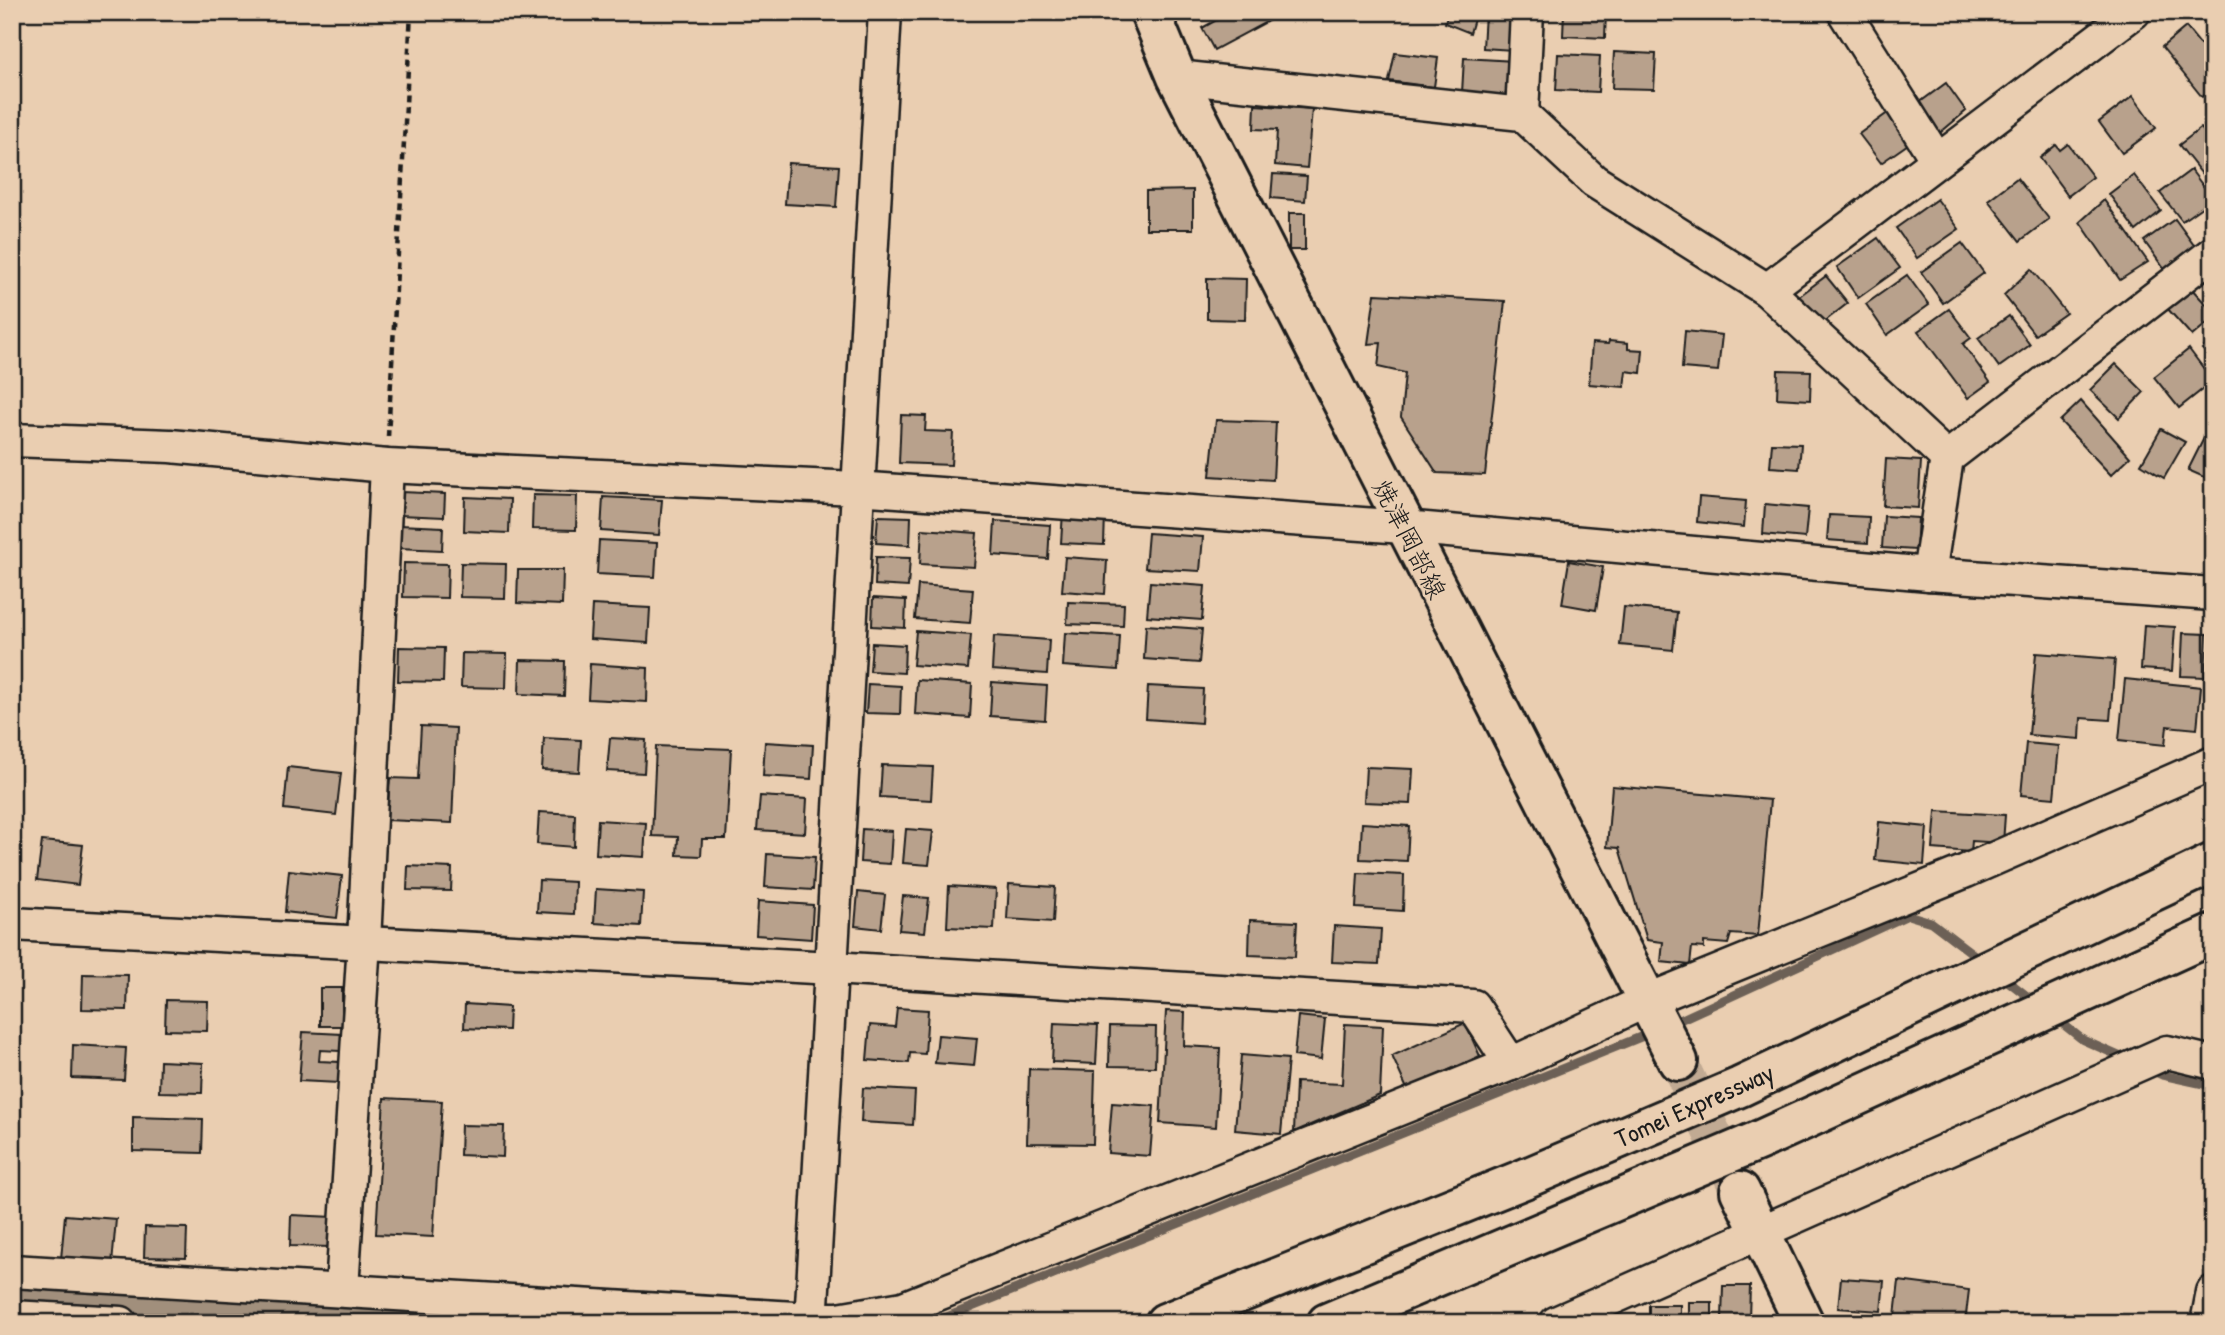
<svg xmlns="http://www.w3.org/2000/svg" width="2225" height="1335" viewBox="0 0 2225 1335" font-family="'Patrick Hand','Klee One',sans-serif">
<rect width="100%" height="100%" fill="#eaceb1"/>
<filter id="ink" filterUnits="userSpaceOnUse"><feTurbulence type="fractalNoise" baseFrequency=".0143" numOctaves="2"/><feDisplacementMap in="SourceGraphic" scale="14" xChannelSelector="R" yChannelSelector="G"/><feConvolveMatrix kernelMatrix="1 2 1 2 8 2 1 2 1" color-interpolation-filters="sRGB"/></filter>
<g filter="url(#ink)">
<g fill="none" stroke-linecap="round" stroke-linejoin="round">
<g stroke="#6c6156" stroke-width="9">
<path d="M 2000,975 L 2036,1003"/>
<path d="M 2053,1016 L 2083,1040 L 2128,1060"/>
<path d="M 1669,1025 L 1908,915 L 1931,922 L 1981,960"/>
<path d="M 2147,1068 L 2162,1075 L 2213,1086"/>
<path d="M 932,1323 L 1653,1032"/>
</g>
<path stroke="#a18f7c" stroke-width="52" d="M 12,1298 L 452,1323"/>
</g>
<g fill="#b8a18c" stroke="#1c1c1c" stroke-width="2">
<path d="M 1231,12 L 1280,12 L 1281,14 L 1214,50 L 1202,28 Z"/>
<path d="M 1448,12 L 1476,12 L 1470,33 L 1445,23 Z"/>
<path d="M 1564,12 L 1606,12 L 1605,38 L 1563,36 Z"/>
<path d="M 1485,13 L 1515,15 L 1513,50 L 1483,48 Z"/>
<path d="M 2186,27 L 2213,60 L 2213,89 L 2202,97 L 2162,47 Z"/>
<path d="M 1614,52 L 1656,54 L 1654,89 L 1612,88 Z"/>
<path d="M 1395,53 L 1438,58 L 1434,87 L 1389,81 Z"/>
<path d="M 1558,54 L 1600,56 L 1598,92 L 1556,90 Z"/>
<path d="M 1464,58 L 1514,61 L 1513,97 L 1462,93 Z"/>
<path d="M 1946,83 L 1966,111 L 1935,137 L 1912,108 Z"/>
<path d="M 2133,96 L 2156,128 L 2122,153 L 2099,122 Z"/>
<path d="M 1255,105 L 1312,109 L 1307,168 L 1275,165 L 1277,130 L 1254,129 Z"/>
<path d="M 1889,112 L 1911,142 L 1881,163 L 1859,134 Z"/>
<path d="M 2201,128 L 2213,142 L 2213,188 L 2179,145 Z"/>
<path d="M 2068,144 L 2093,177 L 2068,196 L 2040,158 L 2056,145 L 2060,150 Z"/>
<path d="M 788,163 L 839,166 L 836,207 L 785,204 Z"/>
<path d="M 2191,170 L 2213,199 L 2182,221 L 2160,193 Z"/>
<path d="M 1273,174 L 1307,176 L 1305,201 L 1271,198 Z"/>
<path d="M 2134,175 L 2161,211 L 2136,231 L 2109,194 Z"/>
<path d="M 2017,178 L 2049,219 L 2020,241 L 1988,200 Z"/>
<path d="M 1193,190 L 1193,229 L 1146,229 L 1146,191 Z"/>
<path d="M 1937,199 L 1959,229 L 1917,258 L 1896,228 Z"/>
<path d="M 2104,200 L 2148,262 L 2120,280 L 2080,222 Z"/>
<rect x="1289" y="213" width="16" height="37"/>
<path d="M 2175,219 L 2196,248 L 2165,270 L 2144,241 Z"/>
<path d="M 1878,238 L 1900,268 L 1858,298 L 1837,267 Z"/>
<path d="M 1962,243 L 1984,273 L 1943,303 L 1921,272 Z"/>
<path d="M 2031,269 L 2066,313 L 2035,335 L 2004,295 Z"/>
<path d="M 1907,275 L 1929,305 L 1887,335 L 1866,304 Z"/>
<path d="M 1826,276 L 1848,303 L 1816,328 L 1794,300 Z"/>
<path d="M 1207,278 L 1246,279 L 1245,320 L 1207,319 Z"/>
<path d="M 2190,287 L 2213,312 L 2213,318 L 2192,336 L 2167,308 Z"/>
<path d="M 1375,294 L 1505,301 L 1485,475 L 1437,473 L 1401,417 L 1405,373 L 1378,367 L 1381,343 L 1368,344 Z"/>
<path d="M 1949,309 L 1971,338 L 1963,344 L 1990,382 L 1968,398 L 1918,331 Z"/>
<path d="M 2009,316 L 2030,345 L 1999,367 L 1978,338 Z"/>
<path d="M 1685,331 L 1722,335 L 1718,371 L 1682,368 Z"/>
<path d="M 2213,339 L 2213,360 L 2202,349 Z"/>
<path d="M 1609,341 L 1628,343 L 1628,349 L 1643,350 L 1641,373 L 1626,371 L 1624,387 L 1589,384 L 1592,343 L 1608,344 Z"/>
<path d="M 2189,349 L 2213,381 L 2179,408 L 2154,377 Z"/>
<path d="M 2116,364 L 2144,392 L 2119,418 L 2090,390 Z"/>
<path d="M 1778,370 L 1811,371 L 1810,400 L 1777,398 Z"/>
<path d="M 2081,401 L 2130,457 L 2111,475 L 2060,421 Z"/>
<path d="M 901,415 L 926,416 L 925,431 L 953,432 L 951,465 L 899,463 Z"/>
<path d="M 1216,420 L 1276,422 L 1273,480 L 1210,476 Z"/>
<path d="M 2213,420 L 2213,481 L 2188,470 Z"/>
<path d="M 2161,429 L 2185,442 L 2164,478 L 2141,464 Z"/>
<path d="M 1772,443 L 1801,444 L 1799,469 L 1770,467 Z"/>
<path d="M 1886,459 L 1921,461 L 1918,508 L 1883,506 Z"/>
<path d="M 402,492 L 445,494 L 444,517 L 400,515 Z"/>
<path d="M 533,495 L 577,496 L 576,530 L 532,529 Z"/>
<path d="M 465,497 L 510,499 L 509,533 L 464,531 Z"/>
<path d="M 603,497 L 662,500 L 659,535 L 601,531 Z"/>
<path d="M 1699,497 L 1746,501 L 1744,527 L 1697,522 Z"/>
<path d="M 1765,504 L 1808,508 L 1805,538 L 1763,534 Z"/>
<path d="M 1063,512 L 1105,514 L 1104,545 L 1061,543 Z"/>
<path d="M 1829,515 L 1869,517 L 1868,543 L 1827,540 Z"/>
<path d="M 878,516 L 911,517 L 910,545 L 876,543 Z"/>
<path d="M 1884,516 L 1918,518 L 1916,550 L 1882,548 Z"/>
<path d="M 995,521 L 1050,525 L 1048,559 L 993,555 Z"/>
<path d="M 399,525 L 443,527 L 442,550 L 398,548 Z"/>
<path d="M 922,529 L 977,533 L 974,567 L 920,564 Z"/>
<path d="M 1148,533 L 1203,537 L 1200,571 L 1145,568 Z"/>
<path d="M 599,540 L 657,543 L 655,577 L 597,574 Z"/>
<path d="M 876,557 L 910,558 L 908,587 L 875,585 Z"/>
<path d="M 1065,557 L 1107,560 L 1105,594 L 1062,591 Z"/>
<path d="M 1569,561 L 1603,567 L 1596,610 L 1562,604 Z"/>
<path d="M 404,563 L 448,564 L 447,598 L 403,597 Z"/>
<path d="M 461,563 L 506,564 L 505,598 L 460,597 Z"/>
<path d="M 518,570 L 563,570 L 562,605 L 517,603 Z"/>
<path d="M 1150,582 L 1205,586 L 1202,620 L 1147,616 Z"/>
<path d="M 918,585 L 973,589 L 970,623 L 915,619 Z"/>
<path d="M 873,598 L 906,600 L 905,628 L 872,626 Z"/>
<path d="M 1068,602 L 1124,604 L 1123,626 L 1067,624 Z"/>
<path d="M 592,605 L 650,608 L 648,643 L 590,639 Z"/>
<path d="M 1624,607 L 1677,612 L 1673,650 L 1620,645 Z"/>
<path d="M 1146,625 L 1202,629 L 1199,663 L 1144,659 Z"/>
<path d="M 2144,625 L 2175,627 L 2172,671 L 2141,669 Z"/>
<path d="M 916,631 L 971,635 L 968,669 L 913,665 Z"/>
<path d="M 1065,633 L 1120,636 L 1118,670 L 1063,666 Z"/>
<path d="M 2183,633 L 2207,634 L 2205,677 L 2181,676 Z"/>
<path d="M 994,636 L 1049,640 L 1047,674 L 992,670 Z"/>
<path d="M 872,643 L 905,645 L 904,673 L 870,671 Z"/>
<path d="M 399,647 L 444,648 L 443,682 L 398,681 Z"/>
<path d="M 462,653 L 507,654 L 506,688 L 461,687 Z"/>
<path d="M 2036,653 L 2115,659 L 2110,720 L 2081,718 L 2080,739 L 2029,735 Z"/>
<path d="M 520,660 L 565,661 L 564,696 L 519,694 Z"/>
<path d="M 590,664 L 648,668 L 647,702 L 588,699 Z"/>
<path d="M 2125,679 L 2201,687 L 2197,729 L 2167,726 L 2165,745 L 2119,740 Z"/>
<path d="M 917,680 L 972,684 L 970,718 L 915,714 Z"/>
<path d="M 992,682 L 1047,686 L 1045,720 L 990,716 Z"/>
<path d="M 868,684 L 901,686 L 900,714 L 866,713 Z"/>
<path d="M 1148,686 L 1203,689 L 1201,723 L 1146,719 Z"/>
<path d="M 421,726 L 456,728 L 452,823 L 387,820 L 390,778 L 418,779 Z"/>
<path d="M 544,738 L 581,740 L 579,772 L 542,770 Z"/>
<path d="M 610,738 L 646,740 L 644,773 L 607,771 Z"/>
<path d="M 765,742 L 813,745 L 811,779 L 763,776 Z"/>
<path d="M 2026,743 L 2059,746 L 2054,798 L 2021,795 Z"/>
<path d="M 656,746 L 731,749 L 726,839 L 702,839 L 701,856 L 677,855 L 678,837 L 652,836 Z"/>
<path d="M 882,765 L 933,767 L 931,800 L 880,797 Z"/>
<path d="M 288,767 L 341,773 L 336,815 L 284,809 Z"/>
<path d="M 1366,767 L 1413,769 L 1411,804 L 1364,802 Z"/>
<path d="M 1612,786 L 1770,800 L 1758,936 L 1731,934 L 1728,944 L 1704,942 L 1704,948 L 1692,947 L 1690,965 L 1661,962 L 1663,942 L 1647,940 L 1619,848 L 1607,847 Z"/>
<path d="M 760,796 L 807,799 L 805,833 L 757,830 Z"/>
<path d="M 1936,811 L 2005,815 L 2003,843 L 1972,841 L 1971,852 L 1933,849 Z"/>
<path d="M 539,812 L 575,814 L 574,847 L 537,844 Z"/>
<path d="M 598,820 L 646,823 L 644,857 L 596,854 Z"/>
<path d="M 1879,822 L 1927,827 L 1924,865 L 1875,860 Z"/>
<path d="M 1362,823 L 1409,826 L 1407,861 L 1360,859 Z"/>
<path d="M 862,829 L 892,831 L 890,864 L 860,862 Z"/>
<path d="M 906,829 L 933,831 L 929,865 L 903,863 Z"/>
<path d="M 42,841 L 83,845 L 78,885 L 37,880 Z"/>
<path d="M 767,854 L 815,857 L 813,890 L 765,887 Z"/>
<path d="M 408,866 L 452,868 L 451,891 L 407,890 Z"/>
<path d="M 289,870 L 342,876 L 337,918 L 285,912 Z"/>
<path d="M 1358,873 L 1404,875 L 1403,911 L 1356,908 Z"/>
<path d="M 539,880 L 575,882 L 574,914 L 537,912 Z"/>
<path d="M 1009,884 L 1055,887 L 1053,922 L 1007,919 Z"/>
<path d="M 949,886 L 996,889 L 994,929 L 947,927 Z"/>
<path d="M 596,889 L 643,892 L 641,926 L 594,923 Z"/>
<path d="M 858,892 L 885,895 L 881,929 L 855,926 Z"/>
<path d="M 903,896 L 929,898 L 925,932 L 899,930 Z"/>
<path d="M 758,901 L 813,905 L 811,939 L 756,935 Z"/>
<path d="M 1250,920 L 1297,922 L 1295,957 L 1249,955 Z"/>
<path d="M 1334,926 L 1381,929 L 1379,964 L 1332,962 Z"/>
<path d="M 83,974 L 128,975 L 127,1010 L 82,1009 Z"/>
<rect x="320" y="988" width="22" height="38"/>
<path d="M 166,1000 L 208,1001 L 207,1031 L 165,1030 Z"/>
<path d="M 465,1004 L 509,1007 L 508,1030 L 464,1028 Z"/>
<path d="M 897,1008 L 928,1010 L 925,1054 L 910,1053 L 909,1063 L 867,1060 L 870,1025 L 895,1027 Z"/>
<path d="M 1166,1011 L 1185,1012 L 1184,1046 L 1220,1048 L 1216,1127 L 1160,1123 Z"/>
<path d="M 1298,1016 L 1325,1019 L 1321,1059 L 1294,1056 Z"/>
<path d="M 1054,1023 L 1098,1025 L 1096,1064 L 1052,1062 Z"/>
<path d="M 1465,1023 L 1480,1056 L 1407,1089 L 1392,1056 Z"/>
<path d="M 1345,1024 L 1383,1026 L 1380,1095 L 1294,1132 L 1296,1082 L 1342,1084 Z"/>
<path d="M 1110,1026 L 1156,1027 L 1155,1067 L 1109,1066 Z"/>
<path d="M 303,1032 L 342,1034 L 340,1051 L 320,1050 L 319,1061 L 340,1062 L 339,1083 L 299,1081 Z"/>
<path d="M 938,1035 L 977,1038 L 974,1066 L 935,1063 Z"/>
<path d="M 73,1045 L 126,1048 L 124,1080 L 72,1078 Z"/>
<path d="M 1241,1055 L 1288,1059 L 1281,1134 L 1235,1130 Z"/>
<path d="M 160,1061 L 203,1063 L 202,1093 L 159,1092 Z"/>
<path d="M 1029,1069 L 1095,1071 L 1093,1144 L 1027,1143 Z"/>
<path d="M 863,1088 L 915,1091 L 913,1125 L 861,1122 Z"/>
<path d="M 384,1098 L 442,1101 L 433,1237 L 376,1234 Z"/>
<path d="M 1112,1103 L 1154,1106 L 1150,1156 L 1108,1153 Z"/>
<path d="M 133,1117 L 203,1119 L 202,1153 L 133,1151 Z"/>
<path d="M 461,1125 L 504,1126 L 503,1157 L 460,1155 Z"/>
<path d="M 65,1215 L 116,1219 L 112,1264 L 61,1259 Z"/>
<path d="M 291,1215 L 333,1217 L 332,1247 L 290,1246 Z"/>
<path d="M 145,1227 L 187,1228 L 186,1258 L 144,1257 Z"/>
<path d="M 1841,1278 L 1884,1281 L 1881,1311 L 1838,1308 Z"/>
<path d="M 1899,1281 L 1969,1290 L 1965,1323 L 1895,1316 Z"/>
<path d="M 1723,1286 L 1750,1286 L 1749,1319 L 1722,1319 Z"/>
<rect x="1689" y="1302" width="23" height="21"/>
<rect x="1649" y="1305" width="31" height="18"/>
</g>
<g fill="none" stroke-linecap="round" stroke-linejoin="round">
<path stroke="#c1aa93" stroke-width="38" stroke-dasharray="38 19" stroke-linecap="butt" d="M 1678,1061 L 1737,1186"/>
<g stroke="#1c1c1c" stroke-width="37">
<g id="minor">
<path d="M 1844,12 L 1937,160"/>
<path d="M 1177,77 L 1522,114 L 1594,181 L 1767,290 L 1947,458"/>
<path d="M 1522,114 L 1527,12"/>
<path d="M 1767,290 L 2134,12"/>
<path d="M 12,440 L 170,446 L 387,466 L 856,488 L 1404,527 L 1929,574 L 2213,594"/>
<path d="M 1929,574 L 1947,458 L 2213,253"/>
<path d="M 12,924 L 832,968 L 1473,1006 L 1511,1064"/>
<path d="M 12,1271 L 811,1319 L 838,1319 L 903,1308 L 1511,1064 L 1646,1001 L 1966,871 L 2213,763"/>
<path d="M 342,1289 L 364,942 L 387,466"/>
<path d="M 12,1317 L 121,1323"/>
<path d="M 811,1323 L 885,12"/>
<path d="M 1556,1323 L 2167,1052 L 2213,1063"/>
<path d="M 2207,1323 L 2213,1292"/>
</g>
</g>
<g stroke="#1c1c1c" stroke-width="44">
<g id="secondary">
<path d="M 1150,12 L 1177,77 L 1678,1061"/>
<path d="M 1740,1191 L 1804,1323"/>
</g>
</g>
<g stroke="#1c1c1c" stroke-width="44">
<g id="motorway">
<path d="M 1165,1323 L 1524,1179 L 1740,1087 L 2213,863"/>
<path d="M 1327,1323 L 1760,1140 L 2213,934"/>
</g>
</g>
<path stroke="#1c1c1c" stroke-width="4.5" stroke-dasharray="7 5" stroke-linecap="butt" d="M 388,437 L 411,12"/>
<use href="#minor" stroke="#eaceb1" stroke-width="32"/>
<use href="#secondary" stroke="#eaceb1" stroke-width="38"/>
<use href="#motorway" stroke="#eaceb1" stroke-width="38"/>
</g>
</g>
<g text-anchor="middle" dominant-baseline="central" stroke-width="5" stroke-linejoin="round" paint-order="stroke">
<g font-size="26" fill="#1c1c1c" stroke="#eaceb1">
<text transform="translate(1410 539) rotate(63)">焼津岡部線</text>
<text transform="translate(1694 1105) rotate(-24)">Tomei Expressway</text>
</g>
</g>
<rect width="2225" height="1335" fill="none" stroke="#eaceb1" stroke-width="42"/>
<rect x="21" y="21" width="2183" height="1293" fill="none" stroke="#1c1c1c" stroke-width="2.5" filter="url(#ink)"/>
</svg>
